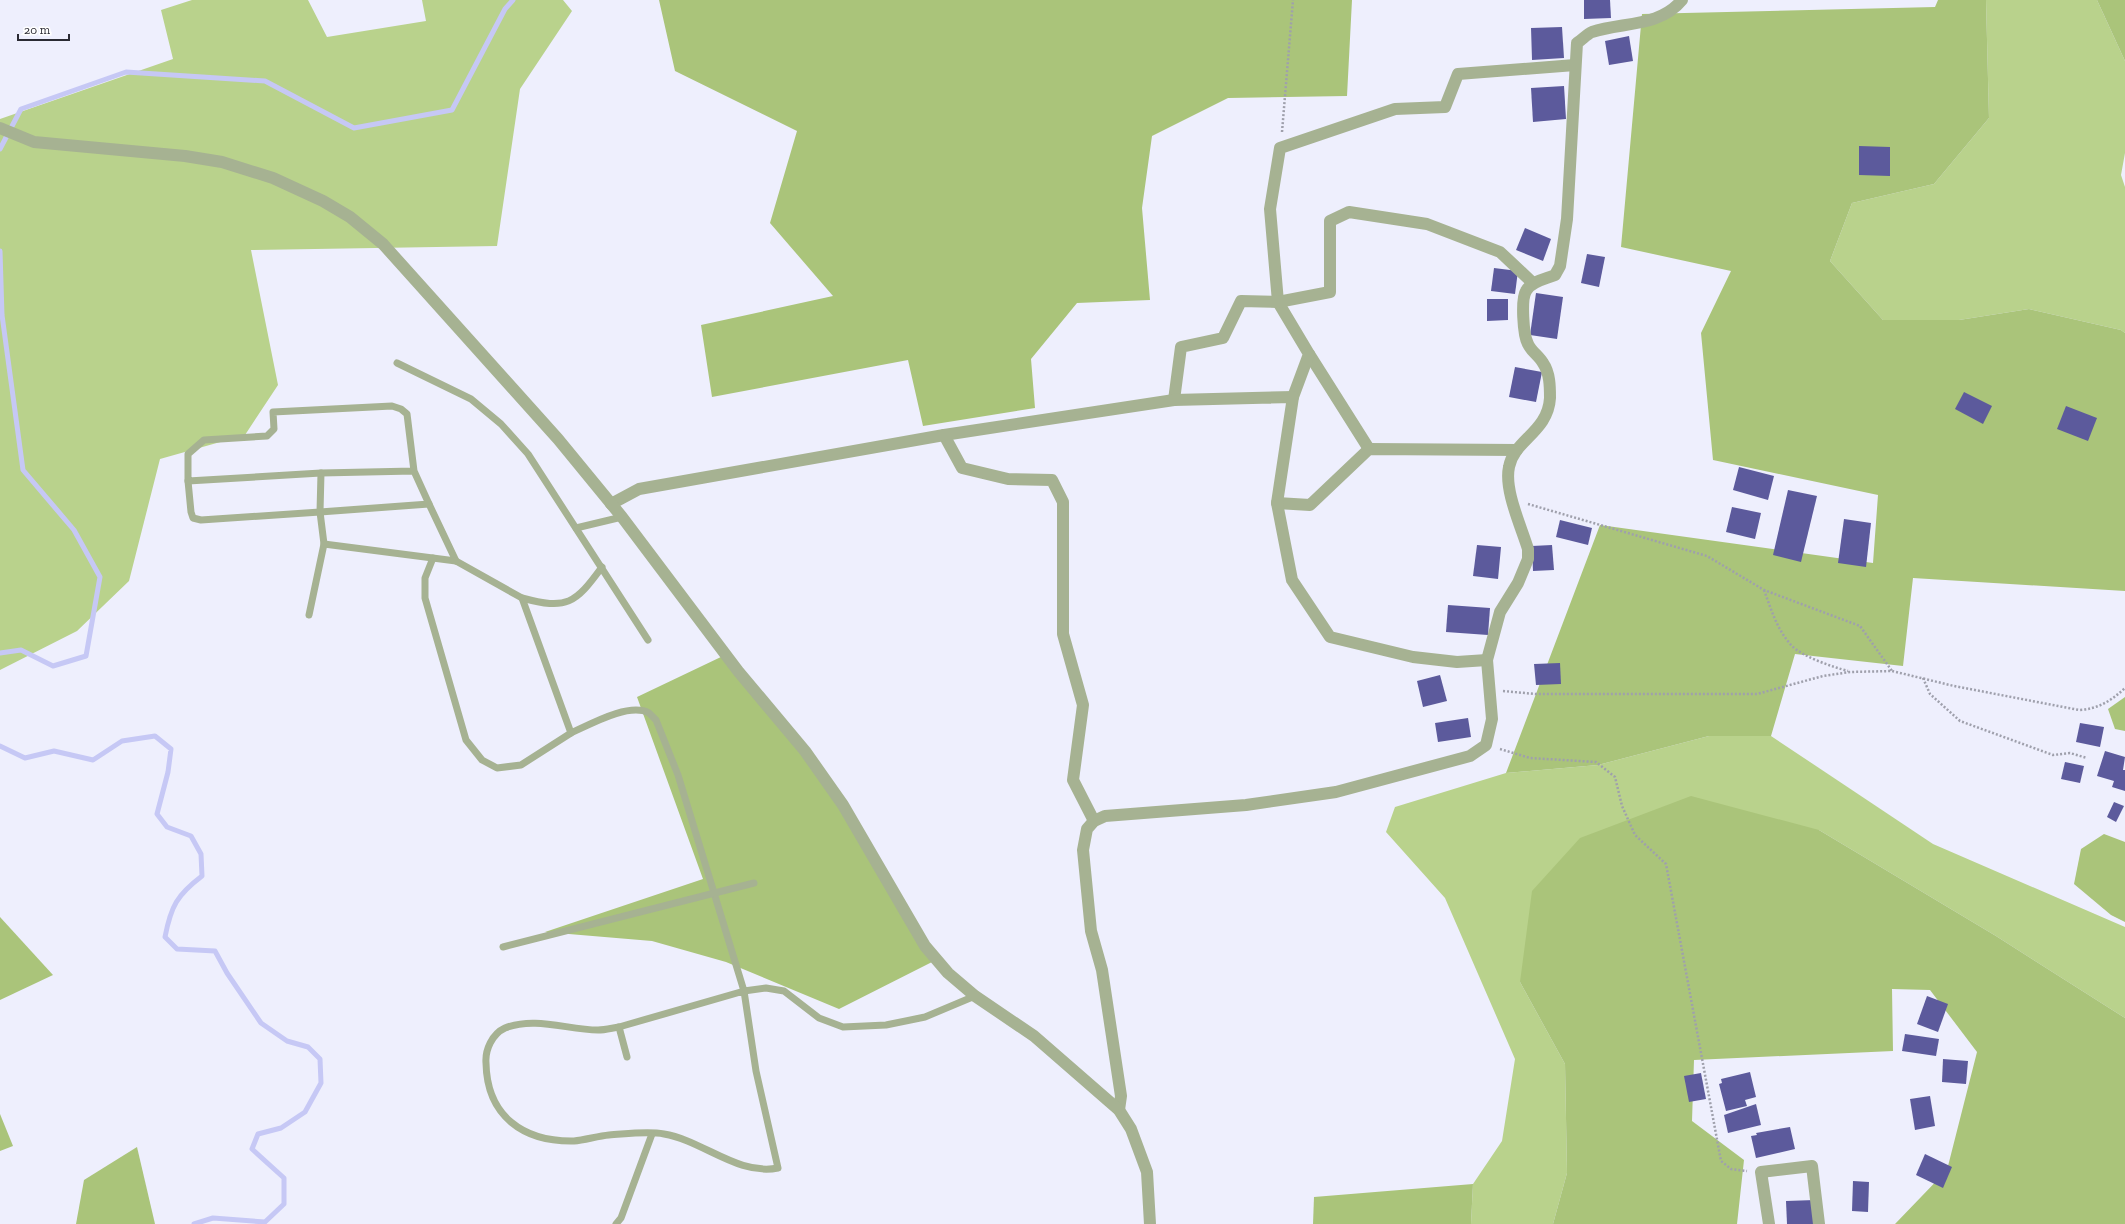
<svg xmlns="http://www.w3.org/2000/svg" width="2125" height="1224" viewBox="0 0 2125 1224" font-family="'Zilla Slab',serif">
<rect width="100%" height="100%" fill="#eeeffd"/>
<g fill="#b9d28c">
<path d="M 192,0 L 308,0 L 327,37 L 426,21 L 422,0 L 563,0 L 572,11 L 520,89 L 497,246 L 251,250 L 278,385 L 245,435 L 160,459 L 129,581 L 77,631 L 0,670 L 0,119 L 173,59 L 161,10 Z"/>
<path d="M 1986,0 L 2097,0 L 2125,61 L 2125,153 L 2121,175 L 2125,187 L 2125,333 L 2121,330 L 2029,309 L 1959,320 L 1883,320 L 1830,261 L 1852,203 L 1934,184 L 1989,118 Z"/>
<path d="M 1709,736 L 1771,736 L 1933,844 L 2125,927 L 2125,1018 L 1996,936 L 1819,830 L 1520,982 L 1565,1064 L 1567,1173 L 1553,1224 L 1471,1224 L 1473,1184 L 1502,1141 L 1515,1059 L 1445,898 L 1386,832 L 1395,807 L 1506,773 L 1598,765 Z"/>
</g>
<g fill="#aac47a">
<path d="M 659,0 L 1352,0 L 1347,96 L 1228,98 L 1152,136 L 1142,208 L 1150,300 L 1077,303 L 1031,359 L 1035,408 L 923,426 L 908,360 L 712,397 L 701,325 L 833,296 L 770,223 L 797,131 L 675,71 Z"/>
<path d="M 1938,0 L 1986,0 L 1989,118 L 1934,184 L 1852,203 L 1830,261 L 1883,320 L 1959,320 L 2029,309 L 2121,330 L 2125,333 L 2125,591 L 1913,578 L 1903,666 L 1795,654 L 1771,736 L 1709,736 L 1598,765 L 1506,773 L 1600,525 L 1873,563 L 1878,495 L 1713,460 L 1701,333 L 1731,271 L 1621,247 L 1642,14 L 1935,7 Z"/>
<path d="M 2097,0 L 2125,0 L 2125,61 Z"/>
<path d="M 723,656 L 843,798 L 934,961 L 839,1009 L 726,962 L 652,941 L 545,932 L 703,879 L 637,697 Z"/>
<path d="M 2125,697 L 2125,731 L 2115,729 L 2108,709 Z"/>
<path d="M 1691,796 L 1819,830 L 1996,936 L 2125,1018 L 2125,1224 L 1895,1224 L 1947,1170 L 1977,1052 L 1930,990 L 1892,989 L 1893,1051 L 1694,1060 L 1692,1121 L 1744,1160 L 1737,1224 L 1553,1224 L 1567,1173 L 1565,1064 L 1520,982 L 1532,891 L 1580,838 Z"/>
<path d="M 2104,834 L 2125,842 L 2125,922 L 2111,915 L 2074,884 L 2081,849 Z"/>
<path d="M 0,917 L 53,975 L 0,1000 Z"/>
<path d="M 0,1114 L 13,1146 L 0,1151 Z"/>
<path d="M 137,1147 L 155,1224 L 76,1224 L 84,1180 Z"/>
<path d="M 1473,1184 L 1471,1224 L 1313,1224 L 1314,1197 Z"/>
</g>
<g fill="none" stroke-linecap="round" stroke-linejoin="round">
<g stroke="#c6c8f5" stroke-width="5">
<path d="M 0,149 L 21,109 L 126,72 L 265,81 L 354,128 L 452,110 L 505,9 L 513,0"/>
<path d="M 0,251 L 2,315 L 23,470 L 74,530 L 100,577 L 86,656 L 53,666 L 21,650 L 0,653"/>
<path d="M 0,746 L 25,758 L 54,751 L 93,760 L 122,741 L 155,736 L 171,749 L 168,772 L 157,814 L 167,827 L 191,836 L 201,854 L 202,876 C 177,895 171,906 165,937 L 177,949 L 215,951 L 227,973 L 261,1023 L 287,1041 L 308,1047 L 320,1059 L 321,1083 L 305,1112 L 281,1128 L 258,1134 L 252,1149 L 284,1178 L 284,1204 L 265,1222 L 213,1218 L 194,1224"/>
</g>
</g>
<g fill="#5c5a9c">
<path d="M 1584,0 L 1610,0 L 1611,18 L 1584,19 Z"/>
<path d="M 1562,27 L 1564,58 L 1532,60 L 1531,28 Z"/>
<path d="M 1629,36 L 1633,61 L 1609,65 L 1605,41 Z"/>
<path d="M 1564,86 L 1566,119 L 1533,122 L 1531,88 Z"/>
<path d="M 1859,146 L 1890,147 L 1890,176 L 1859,175 Z"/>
<path d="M 1525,228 L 1551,239 L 1543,261 L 1516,250 Z"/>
<path d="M 1587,254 L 1605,257 L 1599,287 L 1581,283 Z"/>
<path d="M 1494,268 L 1518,271 L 1515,294 L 1491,291 Z"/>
<path d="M 1536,293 L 1563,297 L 1557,339 L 1530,335 Z"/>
<path d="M 1487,299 L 1508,299 L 1508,320 L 1487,321 Z"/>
<path d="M 1515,367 L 1542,372 L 1536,402 L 1509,397 Z"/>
<path d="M 1964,392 L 1992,406 L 1983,424 L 1955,409 Z"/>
<path d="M 2066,406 L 2097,418 L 2088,441 L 2057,429 Z"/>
<path d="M 1739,467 L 1774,476 L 1768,500 L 1733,490 Z"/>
<path d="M 1788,490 L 1817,496 L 1801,562 L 1773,555 Z"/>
<path d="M 1732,507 L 1761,513 L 1755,539 L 1726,532 Z"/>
<path d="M 1844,519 L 1871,523 L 1866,567 L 1838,563 Z"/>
<path d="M 1560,520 L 1592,528 L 1588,545 L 1556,537 Z"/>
<path d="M 1477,545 L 1501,547 L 1498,579 L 1473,576 Z"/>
<path d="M 1552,545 L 1554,570 L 1533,571 L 1532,546 Z"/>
<path d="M 1448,605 L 1490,608 L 1488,635 L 1446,632 Z"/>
<path d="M 1560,663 L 1561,684 L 1536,685 L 1534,664 Z"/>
<path d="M 1440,675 L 1447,701 L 1423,707 L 1417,681 Z"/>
<path d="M 1468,718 L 1471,737 L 1438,742 L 1435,723 Z"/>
<path d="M 2080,723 L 2104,727 L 2100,747 L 2076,742 Z"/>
<path d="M 2105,751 L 2125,757 L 2123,770 L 2125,770 L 2125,791 L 2112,787 L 2114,781 L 2097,776 Z"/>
<path d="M 2065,762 L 2084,766 L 2080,783 L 2061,779 Z"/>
<path d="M 2114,802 L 2124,806 L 2116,822 L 2107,817 Z"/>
<path d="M 1927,996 L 1948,1004 L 1938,1032 L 1917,1024 Z"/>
<path d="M 1905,1034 L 1939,1039 L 1936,1056 L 1902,1051 Z"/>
<path d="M 1943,1059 L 1968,1061 L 1966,1084 L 1942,1082 Z"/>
<path d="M 1750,1072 L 1756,1097 L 1745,1100 L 1747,1106 L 1726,1111 L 1719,1084 L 1722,1083 L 1721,1079 Z"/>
<path d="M 1701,1073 L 1706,1099 L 1689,1102 L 1684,1076 Z"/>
<path d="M 1930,1096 L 1935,1126 L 1915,1130 L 1910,1099 Z"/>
<path d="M 1756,1104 L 1761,1125 L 1728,1133 L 1724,1115 Z"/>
<path d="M 1790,1127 L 1795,1149 L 1756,1158 L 1751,1136 L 1757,1135 L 1756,1133 Z"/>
<path d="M 1925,1154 L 1952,1167 L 1943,1188 L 1916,1175 Z"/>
<path d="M 1853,1181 L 1869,1182 L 1868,1212 L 1852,1211 Z"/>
<path d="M 1815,1200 L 1816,1224 L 1787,1224 L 1786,1201 Z"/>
</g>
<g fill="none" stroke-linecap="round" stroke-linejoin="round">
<g stroke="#9fa0ac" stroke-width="2.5" stroke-dasharray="2 2" stroke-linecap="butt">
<path d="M 1282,132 L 1293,0"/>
<path d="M 1528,504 L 1707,556 L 1764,590 L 1860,626 L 1892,671"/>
<path d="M 1764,590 C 1771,609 1777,630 1792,646 C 1803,657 1833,667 1848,671"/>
<path d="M 1923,678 L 1930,694 L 1960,721 L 2053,755 L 2070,753 L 2087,758"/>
<path d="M 1503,691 L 1535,694 L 1757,694 L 1823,676 L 1850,672 L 1892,671 L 1954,686 L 2079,710 C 2098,709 2111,701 2125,688"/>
<path d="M 1500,749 L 1530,758 L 1596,762 L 1615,777 L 1622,806 L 1635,835 L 1666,864 L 1721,1161 L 1731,1169 L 1747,1171"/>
</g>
<g stroke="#a6b292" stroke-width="7">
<path d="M 397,363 L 471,399 L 501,424 L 528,454 L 648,640"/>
<path d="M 188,481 L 191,512 L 193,518 L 201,520 L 320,512 L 321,473"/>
<path d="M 429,504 L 456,561"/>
<path d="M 576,528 L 622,517"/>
<path d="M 324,544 L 456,561 L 522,598 L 571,733 C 589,725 629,702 649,713 C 651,715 654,718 656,720 L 678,775 L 744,991 L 766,988 L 784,991 L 819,1018 L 843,1027 L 886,1025 L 925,1017 L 975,996"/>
<path d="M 433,558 L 425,578 L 425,598 L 466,740 L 482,760 L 497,768 L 521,765 L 571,733"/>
<path d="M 522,598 C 567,610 575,604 602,567"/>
<path d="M 309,615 L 324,544 L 320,512 L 429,504 L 414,471 L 407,414 L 401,409 L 392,406 L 273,412 L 274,429 L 267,436 L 204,440 L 188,454 L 188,481 L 321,473 L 414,471"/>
<path d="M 503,947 L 754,883"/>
<path d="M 744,991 L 756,1071 L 778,1168 C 738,1176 702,1140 664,1134 C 647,1131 626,1134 609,1135 C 598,1136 585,1140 574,1141 C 523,1142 487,1116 486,1063 C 485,1050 492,1034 505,1028 C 535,1016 568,1030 598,1030 C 605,1030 612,1028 619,1027 Z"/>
<path d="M 619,1027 L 627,1057"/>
<path d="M 616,1224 L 621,1218 L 652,1134"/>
</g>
<g stroke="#a6b292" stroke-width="12">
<path d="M 1309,354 L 1369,449"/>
<path d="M 1293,397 L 1309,354 L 1278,302 L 1270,209 L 1280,148 L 1395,109 L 1445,107 L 1458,74 L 1575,65"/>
<path d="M 1174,400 L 1181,347 L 1223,338 L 1241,301 L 1278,302 L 1330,292 L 1330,221 L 1349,212 L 1427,224 L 1500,252 L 1533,283"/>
<path d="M 944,435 L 962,468 L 1008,479 L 1052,480 L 1063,502 L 1063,634 L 1083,705 L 1073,780 L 1094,821"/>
<path d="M 1277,503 L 1310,505 L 1369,449 L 1517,450"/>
<path d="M 611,504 L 639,489 L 944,435 L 1174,400 L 1293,397 L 1277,503 L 1292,580 L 1330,637 L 1413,657 L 1457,662 L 1487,660"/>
<path d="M 1119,1110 L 1121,1096 L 1102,970 L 1091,931 L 1083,850 L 1087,829 L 1094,821 L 1105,816 L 1246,805 L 1336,792 L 1470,756 L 1486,745 L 1492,719 L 1487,660 L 1500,612 L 1518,583 L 1528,559 L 1528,549 C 1521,526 1504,490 1509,467 C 1514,440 1548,432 1550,398 C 1550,387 1550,373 1543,363 C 1539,356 1531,351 1528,344 C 1523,335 1521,299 1526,291 C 1531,281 1546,279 1555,275 L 1560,266 L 1567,219 L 1577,43 C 1582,40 1587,34 1592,32 C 1623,22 1660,27 1682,0"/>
<path d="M 1769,1224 L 1761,1172 L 1812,1166 L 1819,1224"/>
</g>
<path stroke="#a6b292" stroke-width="12" d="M 0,128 L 34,142 L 185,156 L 222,162 L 273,178 L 323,201 L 350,217 L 383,244 L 558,439 L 622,517 L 738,671 L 805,751 L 843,805 L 925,946 L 948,973 L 975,996 L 1034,1036 L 1119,1110 L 1131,1129 L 1147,1172 L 1150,1224"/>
</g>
<path d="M18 34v6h51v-6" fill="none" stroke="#2a2a33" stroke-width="2"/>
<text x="24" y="34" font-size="12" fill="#2a2a33" stroke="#ffffff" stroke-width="3" paint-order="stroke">20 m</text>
</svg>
